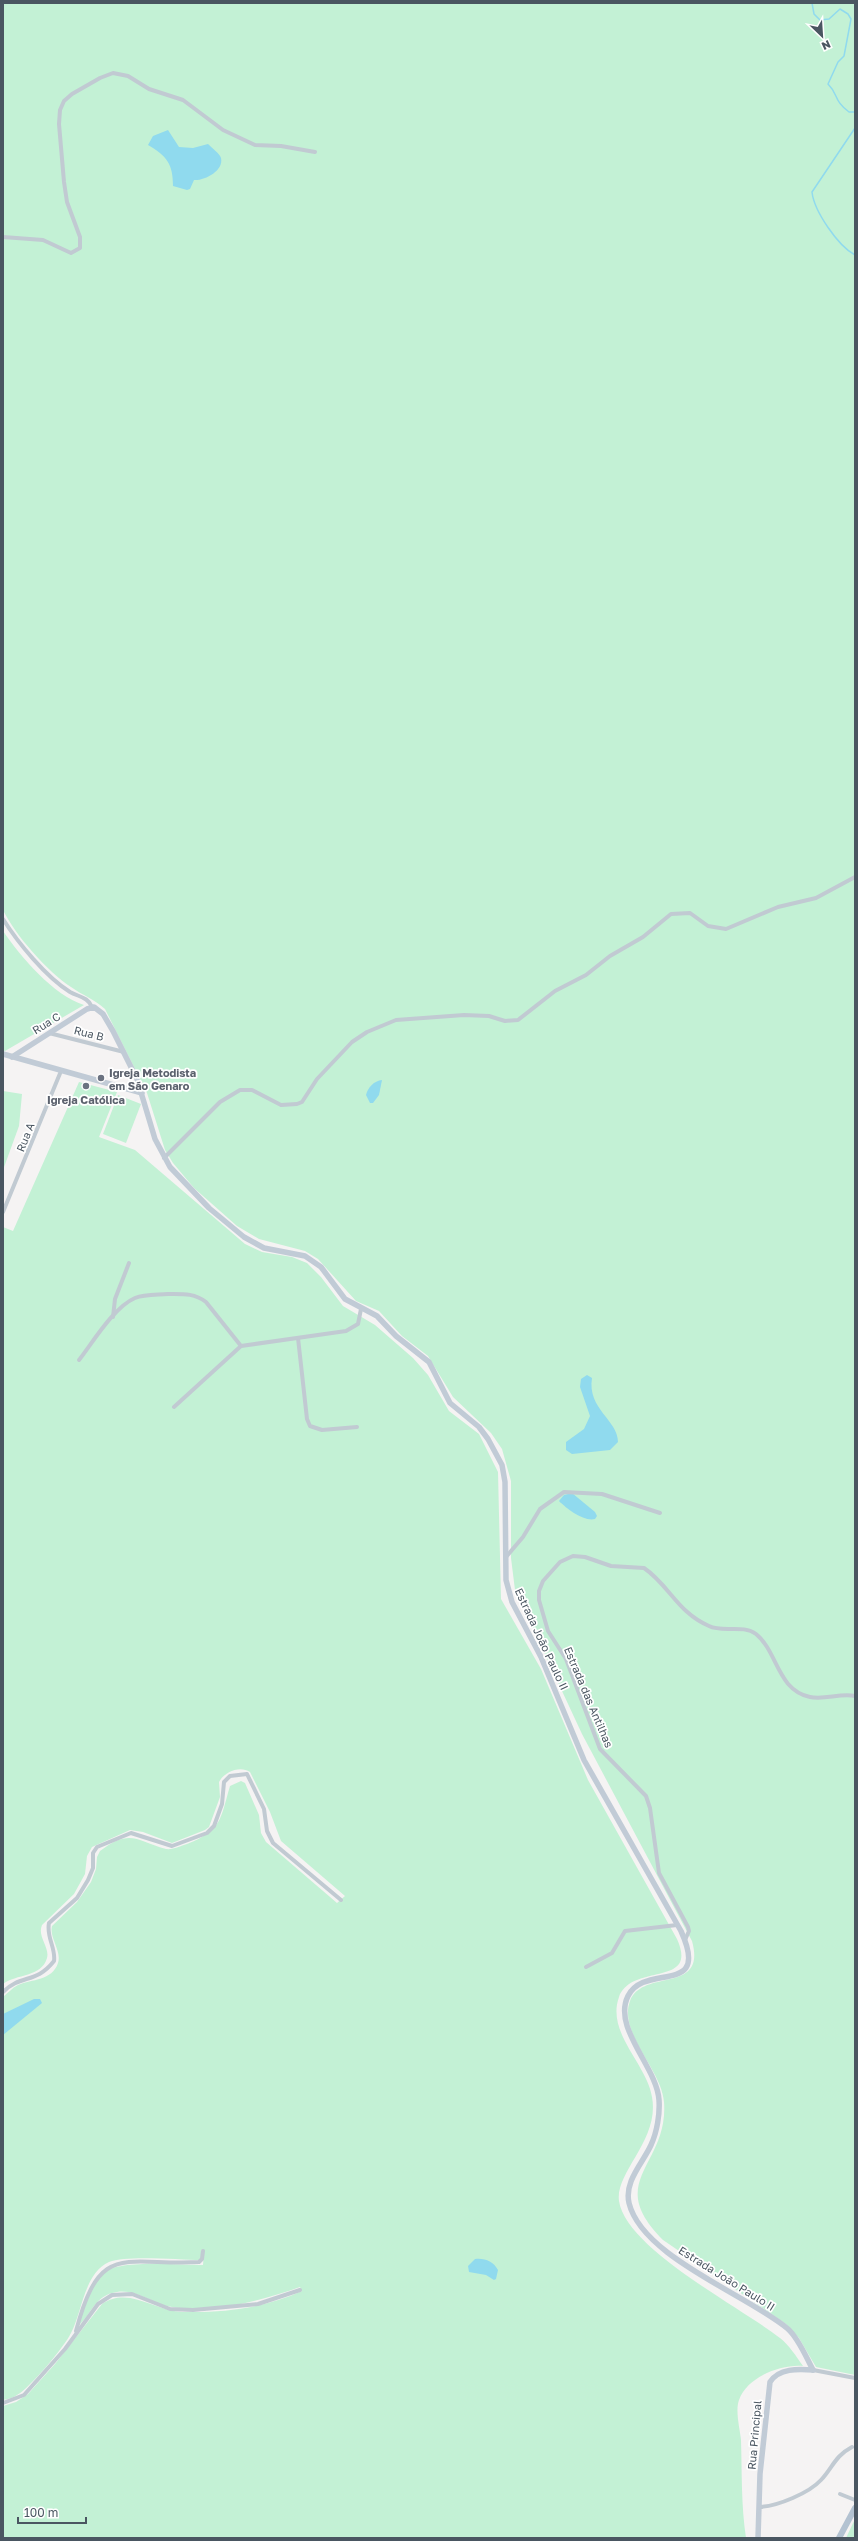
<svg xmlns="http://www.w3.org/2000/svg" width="858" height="2541" viewBox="0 0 858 2541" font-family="'Golos Text',sans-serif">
<rect width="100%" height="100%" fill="#f5f3f3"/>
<g fill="#c3f1d5">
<path d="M 3,3 L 855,3 L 855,2375 L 816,2367 L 799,2338 L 786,2324 L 663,2240 C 603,2180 669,2166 664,2102 C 662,2070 618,2033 630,2001 C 643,1968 707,1995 692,1941 L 582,1734 L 515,1590 L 511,1558 L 511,1481 L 502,1449 L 491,1433 L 453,1397 L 428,1356 L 402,1336 L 379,1311 L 356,1301 L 318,1259 L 305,1251 L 259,1239 L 237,1226 L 194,1188 L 173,1163 L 165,1150 L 147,1093 L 105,1009 C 94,999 82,995 71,987 C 48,972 15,935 3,910 Z"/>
<path d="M 3,931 C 21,957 53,995 84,1005 L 5,1051 L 3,1050 Z"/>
<path d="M 79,1082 L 117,1092 L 99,1137 L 135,1150 L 245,1244 L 262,1252 L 292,1257 L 307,1263 L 321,1277 L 343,1306 L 375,1325 L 413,1358 L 428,1375 L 449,1411 L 479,1434 L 498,1472 L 501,1599 L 541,1669 L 588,1780 L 677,1939 C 699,1988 632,1962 619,1997 C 606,2033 647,2064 652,2097 C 660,2140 615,2172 619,2201 C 626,2249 742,2308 780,2338 C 789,2345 796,2356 803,2366 C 781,2364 747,2377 739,2400 C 735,2411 740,2429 741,2440 C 742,2473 741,2505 746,2538 L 3,2538 L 3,2406 L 16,2402 L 28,2394 L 55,2364 L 102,2304 C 129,2286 154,2311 183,2312 C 225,2313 264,2308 302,2291 L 300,2287 C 263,2300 213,2314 172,2307 C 152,2304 133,2286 112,2293 C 94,2298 91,2315 78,2326 C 84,2309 90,2287 103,2273 C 118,2259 182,2265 203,2265 L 204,2250 L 201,2250 L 201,2260 C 179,2260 127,2255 109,2262 C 84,2273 82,2313 71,2333 C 65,2346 29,2389 17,2395 C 13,2398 8,2399 3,2400 L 3,1997 C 8,1993 12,1988 18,1985 C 32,1979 52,1981 58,1963 C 62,1951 49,1938 52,1926 L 77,1902 L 91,1882 L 96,1869 L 97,1857 L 100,1851 C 131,1828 136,1841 166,1849 C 173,1850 180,1846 187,1844 C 222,1830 220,1820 230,1786 L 241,1781 L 245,1783 L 259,1815 L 261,1833 L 266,1842 L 337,1903 L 345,1896 L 281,1841 L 270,1812 L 250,1772 C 240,1765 224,1772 219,1782 L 220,1797 L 209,1827 L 205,1830 L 172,1843 L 143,1832 L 130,1830 L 92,1847 L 87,1856 L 85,1874 L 74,1894 L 42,1925 C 37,1937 50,1947 47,1958 C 42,1977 16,1974 3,1984 L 3,1227 L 13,1231 Z"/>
<path d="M 3,1091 L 22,1094 L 19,1126 L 3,1170 Z"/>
<path d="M 118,1095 L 141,1104 L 126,1143 L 103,1134 Z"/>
<path d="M 855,2519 L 855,2538 L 846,2538 Z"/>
</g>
<g fill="#90daee">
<path d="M 168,130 L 179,147 L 193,148 L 208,144 C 211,147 220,154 221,158 C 224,171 204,181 194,180 L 190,189 L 187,190 L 173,186 C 173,164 167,156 148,145 L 153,136 Z"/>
<path d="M 382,1080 L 379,1095 L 373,1103 L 370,1103 L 366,1095 C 368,1087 374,1081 382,1080 Z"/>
<path d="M 587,1375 L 592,1378 C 587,1409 618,1420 618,1442 L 610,1450 L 572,1454 L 566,1450 L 566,1442 L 584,1429 L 590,1416 L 580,1387 L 581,1379 Z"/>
<path d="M 572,1493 L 595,1512 L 597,1516 L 595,1519 C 584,1522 567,1509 559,1501 L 564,1495 Z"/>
<path d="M 34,1999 L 40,1999 L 42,2003 L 3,2035 L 3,2014 Z"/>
<path d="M 475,2259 C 485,2258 493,2261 498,2270 L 496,2279 L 494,2280 L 486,2275 L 469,2272 L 468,2266 Z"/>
</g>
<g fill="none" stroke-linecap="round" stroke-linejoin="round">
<g stroke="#90daee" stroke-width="1.5">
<path d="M 812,3 L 814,14 L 820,20 L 829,19 L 840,9 L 848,14 L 851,19 L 844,56 L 838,62 L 828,84 C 839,95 833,100 849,112 L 855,112"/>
<path d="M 855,128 L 812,192 C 814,211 838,246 855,255"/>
</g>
<g stroke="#c1cad2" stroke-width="4">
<path d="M 3,237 L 43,240 L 71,253 L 80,248 L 80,237 L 67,202 L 64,182 L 59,124 L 60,110 L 64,101 L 72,94 L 100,78 L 113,73 L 128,76 L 149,89 L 183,100 L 223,130 L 255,145 L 281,146 L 315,152"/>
<path d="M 3,919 C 18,943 46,977 70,992 C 79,997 88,997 92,1007"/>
<path d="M 49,1033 L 124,1052"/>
<path d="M 164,1158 L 220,1102 L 240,1090 L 252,1090 L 281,1105 L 297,1104 L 302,1102 L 317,1079 L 352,1042 L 367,1032 L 396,1020 L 464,1015 L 489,1016 L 505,1021 L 518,1020 L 555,991 L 586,975 L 610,956 L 643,937 L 671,914 L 690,913 L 708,926 L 726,929 L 778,907 L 816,898 L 855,877"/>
<path d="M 3,1212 L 61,1071"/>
<path d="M 113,1317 L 115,1299 L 129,1263"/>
<path d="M 298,1338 L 307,1419 L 310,1426 L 322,1430 L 357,1427"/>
<path d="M 79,1360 C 93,1342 114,1307 135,1298 C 145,1294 157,1295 168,1294 C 183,1294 194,1293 206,1302 L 241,1346"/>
<path d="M 174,1407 L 241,1346 L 346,1331 L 358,1324 L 361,1309"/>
<path d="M 506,1557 L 523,1537 L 540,1509 L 564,1492 L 602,1494 L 660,1513"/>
<path d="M 685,1940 L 689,1931 L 688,1927 L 659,1873 L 650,1808 L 646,1796 L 600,1749 L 566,1659 L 548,1631 L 539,1600 L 539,1591 L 543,1581 L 560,1562 L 573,1556 L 585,1557 L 611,1566 L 644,1568 C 669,1585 678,1613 709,1626 C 723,1633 743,1624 756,1634 C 778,1652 777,1690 810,1697 C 825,1700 840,1693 855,1696"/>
<path d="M 586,1967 L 612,1953 L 625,1931 L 677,1925"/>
<path d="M 3,1992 C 21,1974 36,1984 54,1961 C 56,1948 46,1937 49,1923 L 77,1898 L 88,1880 L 93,1868 L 93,1853 L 97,1847 L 131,1833 L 172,1846 L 207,1833 L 214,1826 L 222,1804 L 224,1782 L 230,1776 L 247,1774 L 264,1809 L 267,1831 L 273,1843 L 341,1900"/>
<path d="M 76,2331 C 100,2240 124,2266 199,2262 L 202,2259 L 203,2251"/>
<path d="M 813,2370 L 855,2378"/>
<path d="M 3,2403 L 24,2395 L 65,2349 L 98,2304 L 112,2295 L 132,2294 L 170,2309 L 193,2310 L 258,2304 L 300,2290"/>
<path d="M 840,2494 L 855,2500"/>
<path d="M 760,2507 C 778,2506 809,2493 821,2480 C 833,2467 835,2456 852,2447"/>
</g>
<g stroke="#c1cbd6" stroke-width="5.5">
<path d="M 3,1054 L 142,1093"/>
<path d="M 12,1057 L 87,1009 L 94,1007 L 103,1014 L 113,1031 L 137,1079 L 155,1139 L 170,1167 L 209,1208 L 244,1237 L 264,1248 L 305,1256 L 321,1267 L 345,1299 L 377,1316 L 396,1336 L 429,1362 L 450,1403 L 479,1427 L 488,1439 L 502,1465 L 505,1482 L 506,1580 L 512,1602 L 541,1657 L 584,1760 L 681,1931 C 711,1997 645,1962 628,1996 C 612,2028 657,2067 659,2100 C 660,2114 657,2132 651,2145 C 643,2163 624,2181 629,2203 C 642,2257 748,2295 788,2329 C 799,2339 806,2357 813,2370"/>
<path d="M 758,2538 L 760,2474 L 770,2382 C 779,2368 798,2369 813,2370"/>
</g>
<path stroke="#b3c2d1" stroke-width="6" d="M 839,2538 L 855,2508"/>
</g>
<g fill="#6b7280" stroke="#fff" stroke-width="1.5">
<circle cx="101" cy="1078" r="4"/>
<circle cx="86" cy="1086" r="4"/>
</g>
<g text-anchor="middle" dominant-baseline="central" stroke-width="3.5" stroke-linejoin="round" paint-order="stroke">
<g font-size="11" fill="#4a5661" stroke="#fff">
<text transform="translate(46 1023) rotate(-32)">Rua C</text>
<text transform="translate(89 1033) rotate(14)">Rua B</text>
<text transform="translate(25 1137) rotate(-68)">Rua A</text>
<text transform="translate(542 1639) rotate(65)">Estrada João Paulo II</text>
<text transform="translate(589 1697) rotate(67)">Estrada das Antilhas</text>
<text transform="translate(727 2278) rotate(32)">Estrada João Paulo II</text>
<text transform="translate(754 2435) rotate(-85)">Rua Principal</text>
</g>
<g font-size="11" font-weight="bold" fill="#5b616d" stroke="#fff" text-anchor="start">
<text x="109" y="1072">Igreja Metodista<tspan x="109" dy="13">em São Genaro</tspan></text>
<text x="86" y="1099" text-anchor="middle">Igreja Católica</text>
</g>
</g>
<rect width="858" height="2541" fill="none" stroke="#4a5661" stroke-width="8"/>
<g transform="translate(822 36) rotate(155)" stroke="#ffffff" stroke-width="3" paint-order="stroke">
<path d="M0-3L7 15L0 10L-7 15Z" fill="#4a5661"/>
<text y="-6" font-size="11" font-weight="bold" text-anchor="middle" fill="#4a5661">N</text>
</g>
<path d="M18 2517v6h68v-6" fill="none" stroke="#4a5661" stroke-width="2"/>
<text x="24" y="2517" font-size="12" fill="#4a5661" stroke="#ffffff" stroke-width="3" paint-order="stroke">100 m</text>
</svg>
